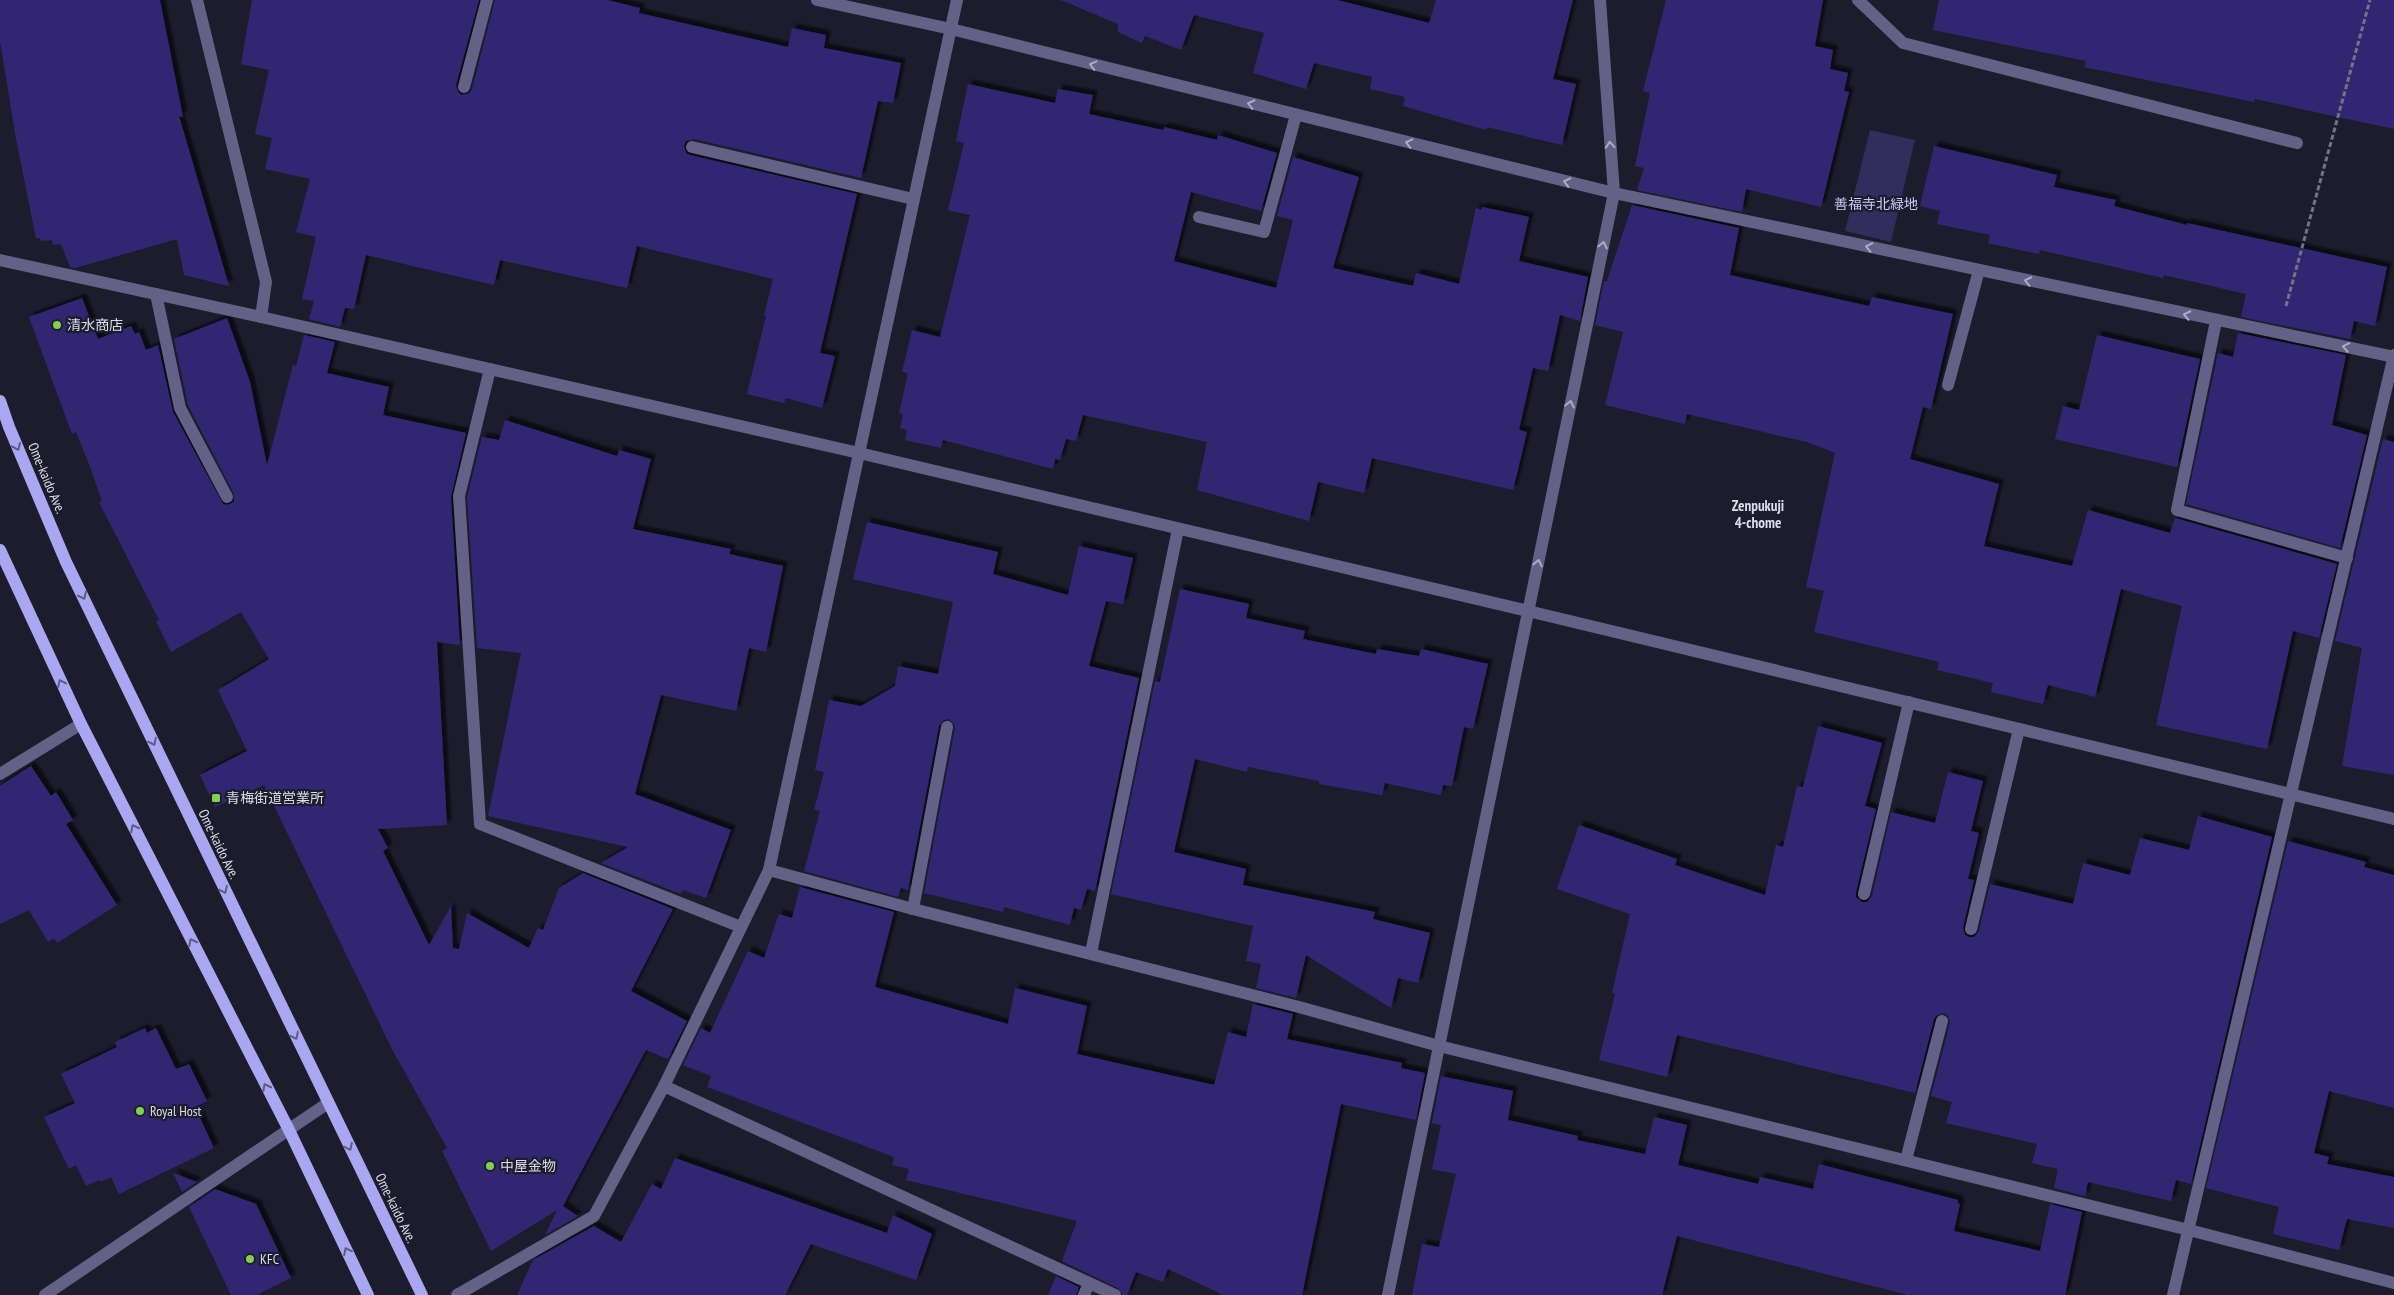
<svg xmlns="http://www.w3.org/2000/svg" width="2394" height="1295" viewBox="0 0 2394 1295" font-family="'PT Sans Narrow','Noto Sans JP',sans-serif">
<defs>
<filter id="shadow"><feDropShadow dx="4.5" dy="-4.5" stdDeviation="1" flood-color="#0009"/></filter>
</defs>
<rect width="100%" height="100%" fill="#1c1c2d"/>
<path fill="#312d5c" d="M 1870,130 L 1915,140 L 1891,242 L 1845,231 Z"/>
<g fill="#332773" filter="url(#shadow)">
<path d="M 0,0 L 160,0 L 183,117 L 179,116 L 229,286 L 184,275 L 177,239 L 75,268 L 70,267 L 61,244 L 53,245 L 52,240 L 41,241 L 40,238 L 36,238 L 16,139 L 0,41 Z"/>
<path d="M 252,0 L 479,0 L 456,85 L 458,92 L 462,95 L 469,93 L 472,89 L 495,0 L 607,0 L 640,8 L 639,13 L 788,47 L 792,28 L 826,35 L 824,48 L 901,63 L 893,103 L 878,101 L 861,178 L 694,139 L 686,141 L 684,146 L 686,153 L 690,155 L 857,194 L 820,353 L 835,356 L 822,408 L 786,398 L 784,403 L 747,394 L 766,316 L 764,315 L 773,279 L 637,246 L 627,288 L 500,260 L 494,285 L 366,255 L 354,309 L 345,308 L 340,327 L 309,319 L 314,301 L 302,299 L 316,237 L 296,232 L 310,179 L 265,169 L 272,138 L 255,134 L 269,70 L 241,64 Z"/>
<path d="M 1061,0 L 1337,0 L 1429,23 L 1436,0 L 1573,0 L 1553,79 L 1576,84 L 1562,145 L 1487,127 L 1486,130 L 1403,106 L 1405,97 L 1370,89 L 1372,77 L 1314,63 L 1306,89 L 1253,73 L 1264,33 L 1194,15 L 1181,50 L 1145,36 L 1142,43 L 1118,32 L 1118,24 Z"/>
<path d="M 1666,0 L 1823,0 L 1815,46 L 1833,50 L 1830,69 L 1848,73 L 1844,91 L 1849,92 L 1821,207 L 1746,189 L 1742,212 L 1637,190 L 1644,168 L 1635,166 L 1650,93 L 1643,91 Z"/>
<path d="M 1939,0 L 2394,0 L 2394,129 L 2255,99 L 2254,102 L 2084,67 L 2086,61 L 1933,30 Z"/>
<path d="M 968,84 L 1055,103 L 1058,89 L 1093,95 L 1089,114 L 1163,130 L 1164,127 L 1217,140 L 1218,135 L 1277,153 L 1261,211 L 1191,192 L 1174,261 L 1276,288 L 1293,220 L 1277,216 L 1293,157 L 1359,177 L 1333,268 L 1413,286 L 1416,273 L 1459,284 L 1476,208 L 1481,210 L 1482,207 L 1529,217 L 1519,261 L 1588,277 L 1580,321 L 1560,315 L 1548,371 L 1533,368 L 1519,430 L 1527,432 L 1513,490 L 1372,458 L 1364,493 L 1318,482 L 1309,521 L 1197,490 L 1207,442 L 1083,415 L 1076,441 L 1066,439 L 1060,460 L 1055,459 L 1053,469 L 943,440 L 941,448 L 905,440 L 907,430 L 900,428 L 903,414 L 899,413 L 908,373 L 902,372 L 912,330 L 940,337 L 970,215 L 948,210 L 964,143 L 956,141 Z"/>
<path d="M 1934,146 L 2057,175 L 2054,187 L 2116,200 L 2114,206 L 2187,225 L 2187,223 L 2387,267 L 2375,326 L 2354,321 L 2350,339 L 2241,317 L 2246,294 L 2164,275 L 2163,278 L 2040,250 L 2039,254 L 1988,243 L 1990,235 L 1937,224 L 1940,211 L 1920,206 Z"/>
<path d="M 1632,205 L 1739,228 L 1730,275 L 1869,306 L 1872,297 L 1953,314 L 1931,409 L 1923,407 L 1910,459 L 1999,484 L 1984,546 L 2072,566 L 2088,510 L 2170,533 L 2175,518 L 2337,564 L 2319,638 L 2293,631 L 2267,749 L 2156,725 L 2182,606 L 2121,589 L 2095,697 L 2048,685 L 2043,704 L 1991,692 L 1993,683 L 1937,670 L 1939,662 L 1814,632 L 1824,591 L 1806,587 L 1835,453 L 1807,442 L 1687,414 L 1685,424 L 1605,405 L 1623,332 L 1595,325 L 1604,281 L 1607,281 Z"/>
<path d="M 82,298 L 98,339 L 131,326 L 135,334 L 139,332 L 146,350 L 158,345 L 173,412 L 223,504 L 227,505 L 234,502 L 234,494 L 188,405 L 174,339 L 227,318 L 250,382 L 267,465 L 293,365 L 296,366 L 304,335 L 335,342 L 327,373 L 389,387 L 383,415 L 466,433 L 451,497 L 460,645 L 437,642 L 447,825 L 378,829 L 388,848 L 383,851 L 429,945 L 451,906 L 453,948 L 459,949 L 467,913 L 529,948 L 538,928 L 543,930 L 559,888 L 583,873 L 673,909 L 631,991 L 687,1021 L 668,1059 L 646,1050 L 563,1206 L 578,1216 L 545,1235 L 557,1210 L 491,1251 L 442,1151 L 447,1148 L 392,1049 L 264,785 L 215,807 L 200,775 L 247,751 L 218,690 L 269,659 L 241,612 L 171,652 L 156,621 L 159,620 L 99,502 L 102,501 L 89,464 L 76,432 L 72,434 L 29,317 Z"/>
<path d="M 2238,333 L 2346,355 L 2332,425 L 2367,435 L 2340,548 L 2186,504 L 2218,353 L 2233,357 Z"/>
<path d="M 2097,335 L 2200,359 L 2177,467 L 2055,439 L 2063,406 L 2079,410 Z"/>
<path d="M 505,420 L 617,456 L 619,450 L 651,459 L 633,529 L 731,549 L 729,554 L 783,566 L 766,652 L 749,648 L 736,711 L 661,695 L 635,794 L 731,830 L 706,898 L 683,890 L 681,894 L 601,863 L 628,847 L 488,816 L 521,653 L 477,648 L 467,497 L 482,437 L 499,440 Z"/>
<path d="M 2383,439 L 2394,442 L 2394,775 L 2342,766 L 2362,648 L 2335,641 Z"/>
<path d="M 867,522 L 998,552 L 993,574 L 1068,595 L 1079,546 L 1133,558 L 1123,604 L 1106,601 L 1089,666 L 1139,678 L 1095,891 L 1087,889 L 1081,910 L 1074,908 L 1070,925 L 1004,907 L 1003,912 L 924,893 L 955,728 L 954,724 L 949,719 L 944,720 L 939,726 L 908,890 L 901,888 L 898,897 L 804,871 L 820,811 L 814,810 L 824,772 L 815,770 L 829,700 L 861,706 L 895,686 L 898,666 L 938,674 L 953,602 L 853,579 Z"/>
<path d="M 1180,589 L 1249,604 L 1246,618 L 1305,631 L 1303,639 L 1376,654 L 1377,649 L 1419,656 L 1421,649 L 1488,664 L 1473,729 L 1464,727 L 1452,786 L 1443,785 L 1441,795 L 1385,783 L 1382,795 L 1319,784 L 1319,781 L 1248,767 L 1247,772 L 1195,759 L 1174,852 L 1246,869 L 1243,885 L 1375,912 L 1373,919 L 1430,933 L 1418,983 L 1398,978 L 1391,1008 L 1306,955 L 1296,998 L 1256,988 L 1261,964 L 1246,961 L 1253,926 L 1111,894 L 1155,681 L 1160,682 Z"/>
<path d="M 1818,726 L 1882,743 L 1865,806 L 1876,809 L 1856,892 L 1856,897 L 1862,902 L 1867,902 L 1872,896 L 1891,812 L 1935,823 L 1948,772 L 1983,781 L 1971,831 L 1979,833 L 1968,879 L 1974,880 L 1963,928 L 1965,935 L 1969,937 L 1974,937 L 1979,931 L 1990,884 L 2073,904 L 2083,863 L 2130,875 L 2140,838 L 2189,850 L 2198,816 L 2272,837 L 2191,1184 L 2176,1180 L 2171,1201 L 2088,1182 L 2085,1196 L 2054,1188 L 2058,1169 L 2032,1163 L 2037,1144 L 1946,1123 L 1952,1102 L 1931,1096 L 1950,1023 L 1948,1016 L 1944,1013 L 1937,1015 L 1934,1019 L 1915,1093 L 1677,1035 L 1667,1077 L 1599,1060 L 1615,994 L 1612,993 L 1630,914 L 1557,889 L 1579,825 L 1677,859 L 1675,865 L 1765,895 L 1776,845 L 1783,847 L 1797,786 L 1803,787 Z"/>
<path d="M 31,766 L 51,796 L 56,792 L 73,820 L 66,824 L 117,905 L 57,943 L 54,938 L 48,942 L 29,910 L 0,924 L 0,786 Z"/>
<path d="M 2288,841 L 2366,862 L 2364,867 L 2394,875 L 2394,1108 L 2329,1091 L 2314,1153 L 2329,1157 L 2327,1164 L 2394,1177 L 2394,1228 L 2347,1219 L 2339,1250 L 2273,1234 L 2279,1207 L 2206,1188 Z"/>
<path d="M 800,887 L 894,912 L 875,987 L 1008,1024 L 1015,988 L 1087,1006 L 1077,1054 L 1214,1085 L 1228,1032 L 1246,1037 L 1253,1004 L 1293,1014 L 1287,1039 L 1402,1063 L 1401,1068 L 1425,1073 L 1416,1120 L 1341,1104 L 1302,1295 L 1224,1295 L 1168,1269 L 1163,1282 L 1136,1272 L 1127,1295 L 1123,1295 L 1118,1288 L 1062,1261 L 1077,1221 L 906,1180 L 909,1169 L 892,1165 L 894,1157 L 707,1087 L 711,1076 L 683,1065 L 701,1028 L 710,1033 L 748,951 L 764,958 L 779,914 L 792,918 Z"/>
<path d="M 145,1028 L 147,1033 L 156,1028 L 176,1069 L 189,1064 L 207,1101 L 195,1107 L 214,1148 L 119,1194 L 111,1177 L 100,1182 L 99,1180 L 86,1186 L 76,1165 L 69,1169 L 44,1117 L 75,1103 L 61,1074 L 117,1047 L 115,1042 Z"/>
<path d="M 1441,1076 L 1513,1091 L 1508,1120 L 1578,1136 L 1577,1140 L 1645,1154 L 1654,1117 L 1687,1125 L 1678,1165 L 1758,1184 L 1760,1177 L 1813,1189 L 1819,1164 L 1958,1200 L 1958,1203 L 1960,1204 L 1954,1231 L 2040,1251 L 2050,1204 L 2082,1212 L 2065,1295 L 1908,1295 L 1677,1236 L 1662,1295 L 1412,1295 L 1422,1244 L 1439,1247 L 1456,1174 L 1432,1169 L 1441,1125 L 1432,1123 Z"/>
<path d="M 675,1158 L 887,1233 L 893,1215 L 932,1234 L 916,1280 L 811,1244 L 785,1295 L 517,1295 L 533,1260 L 594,1226 L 621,1242 L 652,1184 L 661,1189 Z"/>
<path d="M 173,1173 L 197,1182 L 182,1192 Z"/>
<path d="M 215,1189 L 256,1204 L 291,1278 L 256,1295 L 231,1295 L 189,1207 Z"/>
<path d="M 1056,1276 L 1079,1287 L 1076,1295 L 1048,1295 Z"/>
</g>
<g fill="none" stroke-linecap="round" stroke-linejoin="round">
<path stroke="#737382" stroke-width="3" stroke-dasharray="5 2.5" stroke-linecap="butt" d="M 2286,306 L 2370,0"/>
<g stroke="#636286" stroke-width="12">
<path d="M 197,0 L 266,282 L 261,317"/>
<path d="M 817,0 L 951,29 L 1614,193 L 2394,357"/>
<path d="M 1858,0 L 1903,43 L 2297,143"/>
<path d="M 464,87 L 487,0"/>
<path d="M 692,147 L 913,199"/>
<path d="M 1199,217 L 1264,232 L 1296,115"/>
<path d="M 0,260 L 261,317 L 859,453 L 1528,611 L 2394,819"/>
<path d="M 156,294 L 180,408 L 227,497"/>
<path d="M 2216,321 L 2177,510 L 2347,558"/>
<path d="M 490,369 L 459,496 L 480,824 L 741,927"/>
<path d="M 1948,385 L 1979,270"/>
<path d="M 0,774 L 81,724"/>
<path d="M 769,870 L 913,909 L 1299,1007 L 1439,1046 L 2189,1230 L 2394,1283"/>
<path d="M 1864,894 L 1909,702"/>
<path d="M 913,909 L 947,727"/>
<path d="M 1971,929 L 2019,729"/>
<path d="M 1091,953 L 1178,529"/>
<path d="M 664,1086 L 1115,1295"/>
<path d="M 1906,1160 L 1942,1021"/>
<path d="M 45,1295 L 328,1103"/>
<path d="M 457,1295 L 594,1216 L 664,1086 L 769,870 L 957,0"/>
<path d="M 1084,1295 L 1089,1283"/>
<path d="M 1388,1295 L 1614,193 L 1600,0"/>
<path d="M 2173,1295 L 2394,355"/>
</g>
<g stroke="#aaa7f2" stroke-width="12">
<path d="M 0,401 L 9,427 L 66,562 L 422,1295"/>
<path d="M 0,550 L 81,724 L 289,1130 L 368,1295"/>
</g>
</g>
<defs><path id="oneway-chevron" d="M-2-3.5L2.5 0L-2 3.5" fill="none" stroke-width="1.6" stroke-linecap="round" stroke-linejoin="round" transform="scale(1.25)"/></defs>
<g stroke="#acacc2">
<use href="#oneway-chevron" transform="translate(1093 65) rotate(-166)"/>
<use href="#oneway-chevron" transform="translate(1251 104) rotate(-166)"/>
<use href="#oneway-chevron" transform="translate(1409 143) rotate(-166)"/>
<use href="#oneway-chevron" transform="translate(1610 145) rotate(-94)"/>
<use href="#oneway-chevron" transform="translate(1567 182) rotate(-166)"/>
<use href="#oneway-chevron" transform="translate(1603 245) rotate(-78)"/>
<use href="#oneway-chevron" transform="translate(1869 247) rotate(-168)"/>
<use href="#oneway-chevron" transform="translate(2028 281) rotate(-168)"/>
<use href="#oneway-chevron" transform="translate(2187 315) rotate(-168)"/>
<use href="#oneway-chevron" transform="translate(2346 347) rotate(-169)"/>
<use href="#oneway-chevron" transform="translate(1570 404) rotate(-78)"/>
<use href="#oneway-chevron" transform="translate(1538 563) rotate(-78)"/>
</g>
<g stroke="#5c5b86">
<use href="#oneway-chevron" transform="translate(17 447) rotate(67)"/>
<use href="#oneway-chevron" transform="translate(83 596) rotate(64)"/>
<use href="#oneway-chevron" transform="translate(61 683) rotate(-115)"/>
<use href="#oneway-chevron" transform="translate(153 742) rotate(64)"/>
<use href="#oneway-chevron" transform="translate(134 828) rotate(-117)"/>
<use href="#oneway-chevron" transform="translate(224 890) rotate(64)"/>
<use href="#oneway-chevron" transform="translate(192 942) rotate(-117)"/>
<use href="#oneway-chevron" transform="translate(295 1036) rotate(64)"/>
<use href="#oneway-chevron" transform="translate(266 1087) rotate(-117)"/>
<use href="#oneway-chevron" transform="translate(349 1147) rotate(64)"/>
<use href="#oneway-chevron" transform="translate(347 1251) rotate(-116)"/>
</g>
<g fill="#82d04f" stroke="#1c1c2d" stroke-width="2">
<circle cx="57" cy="325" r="5"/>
<rect x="211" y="793" width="10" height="10" rx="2.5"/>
<circle cx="140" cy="1111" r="5"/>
<circle cx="490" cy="1166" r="5"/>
<circle cx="250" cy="1259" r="5"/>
</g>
<g text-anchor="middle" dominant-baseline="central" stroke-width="4.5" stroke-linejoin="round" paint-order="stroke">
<g font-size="14" fill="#cacaf7" stroke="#1c1c2d">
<text x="1876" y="204">善福寺北緑地</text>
</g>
<g font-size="14" fill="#ddddea" stroke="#1c1c2d" text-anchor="start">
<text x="67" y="325">清水商店</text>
<text x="226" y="798">青梅街道営業所</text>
<text x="150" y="1111">Royal Host</text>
<text x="500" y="1166">中屋金物</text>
<text x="260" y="1259">KFC</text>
</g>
<g font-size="14" fill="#ddddea" stroke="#1c1c2d">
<text transform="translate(47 478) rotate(67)">Ome-kaido Ave.</text>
<text transform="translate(219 844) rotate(64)">Ome-kaido Ave.</text>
<text transform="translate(396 1208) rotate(64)">Ome-kaido Ave.</text>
</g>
<g font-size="15" font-weight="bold" fill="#ddddea" stroke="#1c1c2d">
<text x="1758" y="505">Zenpukuji<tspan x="1758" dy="17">4-chome</tspan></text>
</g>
</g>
</svg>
